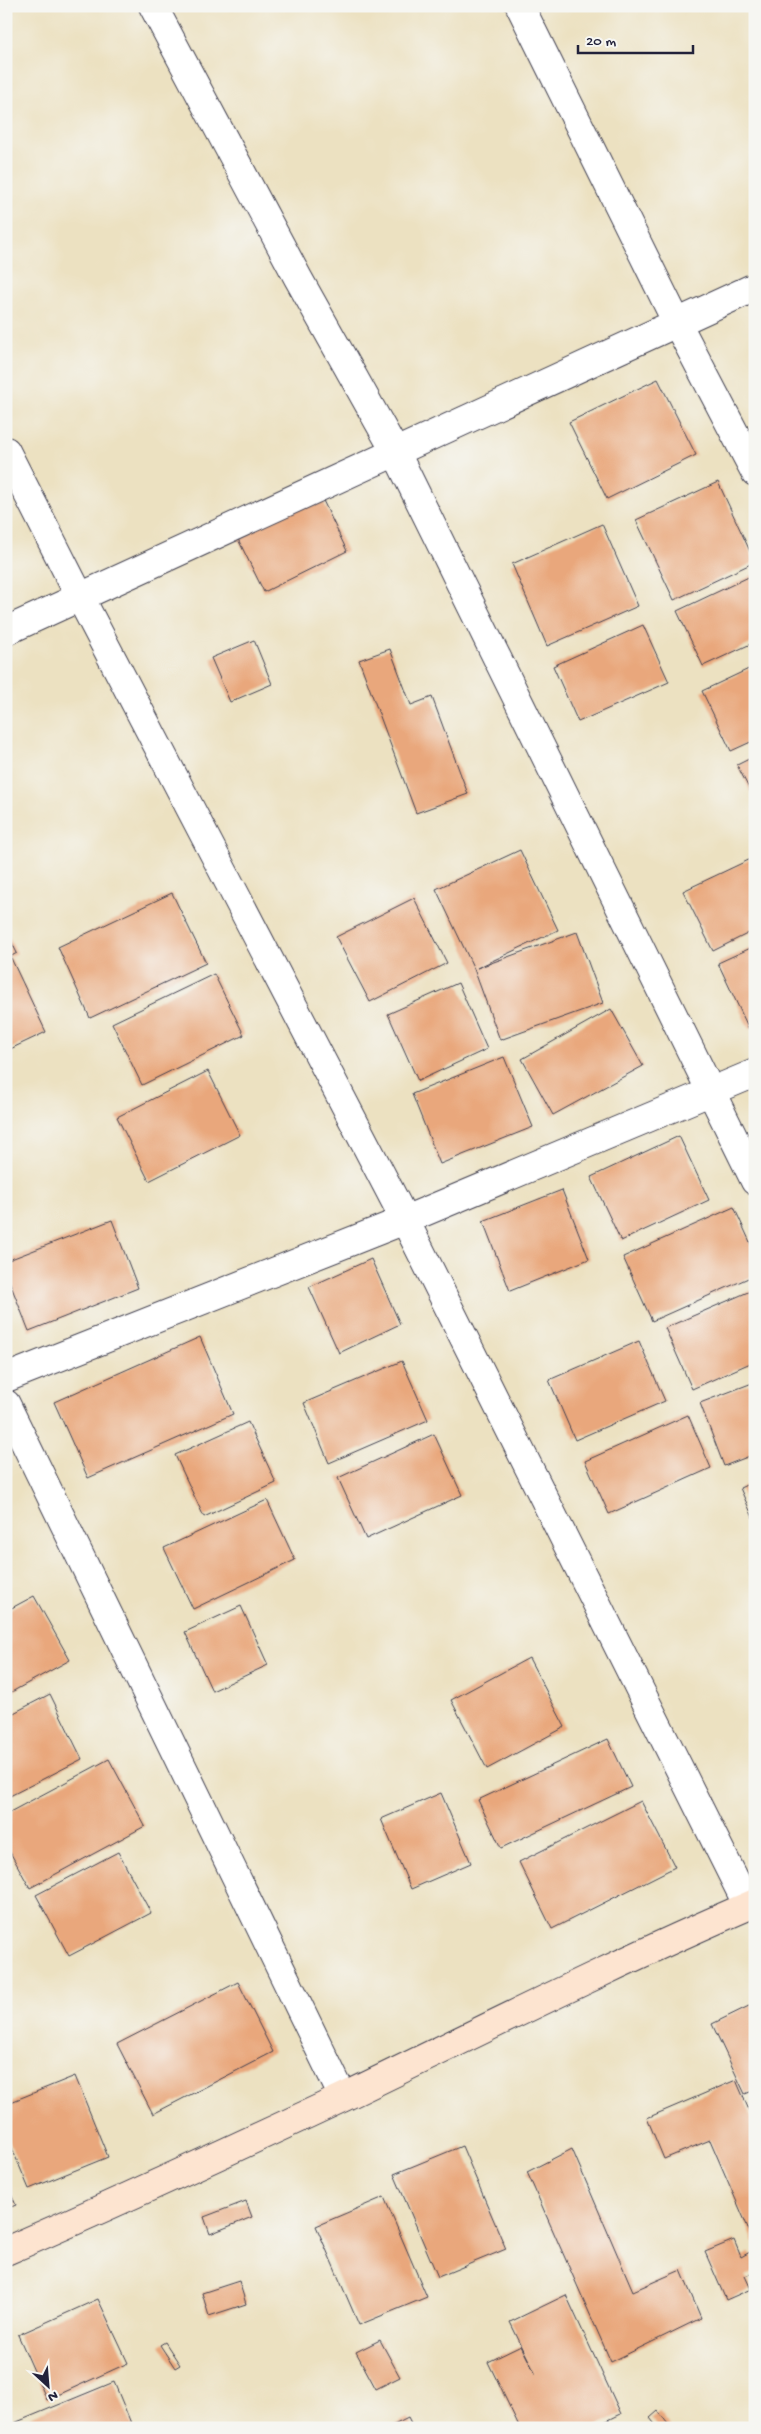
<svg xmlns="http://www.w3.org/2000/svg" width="761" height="2434" viewBox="0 0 761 2434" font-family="'Gochi Hand',sans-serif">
<rect width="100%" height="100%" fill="#f6f6f2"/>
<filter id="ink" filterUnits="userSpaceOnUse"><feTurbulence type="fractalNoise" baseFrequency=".02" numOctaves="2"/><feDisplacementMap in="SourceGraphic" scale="10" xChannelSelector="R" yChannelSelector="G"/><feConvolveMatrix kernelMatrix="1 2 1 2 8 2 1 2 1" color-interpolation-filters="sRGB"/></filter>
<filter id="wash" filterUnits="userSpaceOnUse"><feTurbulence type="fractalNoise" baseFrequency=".0096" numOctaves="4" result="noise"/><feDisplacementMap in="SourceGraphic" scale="20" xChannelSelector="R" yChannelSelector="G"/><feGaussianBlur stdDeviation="1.12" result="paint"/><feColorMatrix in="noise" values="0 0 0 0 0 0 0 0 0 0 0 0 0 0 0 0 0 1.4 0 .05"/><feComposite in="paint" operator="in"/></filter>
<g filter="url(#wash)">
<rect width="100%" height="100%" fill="#ece1c1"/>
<g id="blocks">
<g fill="#e9a77b">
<path d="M 658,379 L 696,455 L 607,499 L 569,422 Z"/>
<path d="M 718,482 L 755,562 L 674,600 L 636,520 Z"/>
<path d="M 319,492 L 347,551 L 264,592 L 235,533 Z"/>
<path d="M 602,524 L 638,606 L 547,646 L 512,564 Z"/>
<path d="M 755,574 L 755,642 L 703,666 L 677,611 Z"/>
<path d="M 643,625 L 669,682 L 578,722 L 553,666 Z"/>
<path d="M 254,640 L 272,684 L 230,702 L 211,658 Z"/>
<path d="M 390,649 L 411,705 L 432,697 L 468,794 L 416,813 L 359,660 Z"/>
<path d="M 755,666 L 755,740 L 731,751 L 702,691 Z"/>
<path d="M 755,756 L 755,800 L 737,765 Z"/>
<path d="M 520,850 L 558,930 L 477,968 L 577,932 L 603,1003 L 500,1040 L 474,969 L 436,889 Z"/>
<path d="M 755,857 L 755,930 L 713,951 L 683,891 Z"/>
<path d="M 172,893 L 206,963 L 90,1018 L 58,947 Z"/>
<path d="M 414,898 L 447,963 L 370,1002 L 336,937 Z"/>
<path d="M 6,931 L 17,953 L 6,959 Z"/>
<path d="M 755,946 L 755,1026 L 749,1029 L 718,963 Z"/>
<path d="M 11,958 L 46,1032 L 6,1051 L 6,960 Z"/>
<path d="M 214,974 L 244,1035 L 142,1085 L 112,1023 Z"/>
<path d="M 458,983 L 487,1049 L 418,1081 L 388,1014 Z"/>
<path d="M 611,1009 L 643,1066 L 553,1115 L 522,1059 Z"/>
<path d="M 504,1057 L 533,1127 L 440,1164 L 412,1094 Z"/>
<path d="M 208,1071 L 240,1135 L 149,1181 L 117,1117 Z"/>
<path d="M 679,1136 L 709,1200 L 621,1241 L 591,1177 Z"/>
<path d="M 562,1190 L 589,1259 L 510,1291 L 483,1221 Z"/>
<path d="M 734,1207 L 755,1253 L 755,1275 L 652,1321 L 623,1257 Z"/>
<path d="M 112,1220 L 138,1288 L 29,1331 L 6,1273 L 6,1261 Z"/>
<path d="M 371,1259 L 400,1324 L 339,1353 L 309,1287 Z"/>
<path d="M 755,1289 L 755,1361 L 692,1389 L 665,1328 Z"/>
<path d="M 200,1337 L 233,1414 L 88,1478 L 54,1402 Z"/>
<path d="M 639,1341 L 665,1401 L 575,1440 L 549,1380 Z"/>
<path d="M 402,1361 L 428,1420 L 329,1463 L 304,1403 Z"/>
<path d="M 755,1382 L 755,1454 L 724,1466 L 700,1403 Z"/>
<path d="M 688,1415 L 711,1468 L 609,1514 L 585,1461 Z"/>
<path d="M 248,1422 L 276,1483 L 204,1517 L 175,1455 Z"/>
<path d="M 434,1434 L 462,1495 L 366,1539 L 338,1478 Z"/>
<path d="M 755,1481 L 755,1522 L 740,1488 Z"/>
<path d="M 267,1500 L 295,1560 L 193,1609 L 164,1548 Z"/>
<path d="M 34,1596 L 70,1660 L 6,1695 L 6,1611 Z"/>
<path d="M 241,1606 L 268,1665 L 212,1691 L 185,1632 Z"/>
<path d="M 529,1658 L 565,1727 L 487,1769 L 451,1700 Z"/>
<path d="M 50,1694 L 82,1759 L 6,1798 L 6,1717 Z"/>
<path d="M 608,1739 L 631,1787 L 501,1848 L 478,1800 Z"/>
<path d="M 109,1759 L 145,1826 L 30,1888 L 6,1845 L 6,1814 Z"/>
<path d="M 441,1793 L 471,1863 L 411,1889 L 381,1819 Z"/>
<path d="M 641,1801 L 675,1867 L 552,1929 L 519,1862 Z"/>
<path d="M 118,1852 L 151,1913 L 69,1956 L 36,1895 Z"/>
<path d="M 238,1982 L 273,2052 L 153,2114 L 117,2044 Z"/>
<path d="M 755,2003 L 755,2090 L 745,2094 L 712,2024 Z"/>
<path d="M 75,2076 L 108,2157 L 29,2189 L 6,2134 L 6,2104 Z"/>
<path d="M 736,2080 L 755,2124 L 755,2244 L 710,2140 L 664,2159 L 647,2118 Z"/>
<path d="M 462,2146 L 506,2249 L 438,2277 L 394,2174 Z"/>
<path d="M 572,2149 L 633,2291 L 681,2270 L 701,2318 L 611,2362 L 527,2172 Z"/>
<path d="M 6,2184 L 16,2205 L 6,2209 Z"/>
<path d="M 384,2197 L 427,2297 L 359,2325 L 316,2226 Z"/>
<path d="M 246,2201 L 252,2217 L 210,2234 L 204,2217 Z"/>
<path d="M 734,2240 L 741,2257 L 750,2252 L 755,2262 L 755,2272 L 745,2276 L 751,2289 L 726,2300 L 705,2252 Z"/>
<path d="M 239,2281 L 246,2304 L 209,2316 L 202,2293 Z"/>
<path d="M 566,2295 L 621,2414 L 592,2428 L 520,2428 L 488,2362 L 521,2346 L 536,2375 L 510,2322 Z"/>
<path d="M 98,2299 L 128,2363 L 47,2400 L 18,2335 Z"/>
<path d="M 380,2340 L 400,2377 L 376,2389 L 356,2352 Z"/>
<path d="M 165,2342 L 180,2365 L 175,2368 L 160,2345 Z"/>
<path d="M 114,2382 L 133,2428 L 13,2428 L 12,2424 Z"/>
<path d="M 658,2411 L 671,2428 L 658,2428 L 650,2418 Z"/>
<path d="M 408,2418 L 413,2428 L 392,2428 L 392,2426 Z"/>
</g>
</g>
</g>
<g filter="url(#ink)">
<use href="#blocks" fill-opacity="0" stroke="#403f4f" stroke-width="1"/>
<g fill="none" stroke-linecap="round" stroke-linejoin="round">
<g stroke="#403f4f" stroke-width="30">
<g id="street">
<path d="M 153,6 L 298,278 L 396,453 L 755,1181"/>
<path d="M 520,6 L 677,323 L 755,472"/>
<path d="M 6,451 L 80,597 L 405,1220 L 748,1906"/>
<path d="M 6,631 L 755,287"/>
<path d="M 6,1378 L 405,1220 L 755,1073"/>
<path d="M 6,1404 L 343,2097"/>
</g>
</g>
<g stroke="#403f4f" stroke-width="30">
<path id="secondary" d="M 6,2251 C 119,2202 231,2150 342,2098 C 479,2032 615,1963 755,1903"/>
</g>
<use href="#street" stroke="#fff" stroke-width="28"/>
<use href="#secondary" stroke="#fde4d0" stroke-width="28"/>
</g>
</g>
<rect width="761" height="2434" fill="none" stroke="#f6f6f2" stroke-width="25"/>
<g transform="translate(48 2386) rotate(154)" stroke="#f6f6f2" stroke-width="4" paint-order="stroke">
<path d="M0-4L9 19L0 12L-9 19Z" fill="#22223b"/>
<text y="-8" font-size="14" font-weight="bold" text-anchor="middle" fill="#22223b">N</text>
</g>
<path d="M578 45v8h115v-8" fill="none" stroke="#22223b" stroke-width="2.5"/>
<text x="586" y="45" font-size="15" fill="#22223b" stroke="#f6f6f2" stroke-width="4" paint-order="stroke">20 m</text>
</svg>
